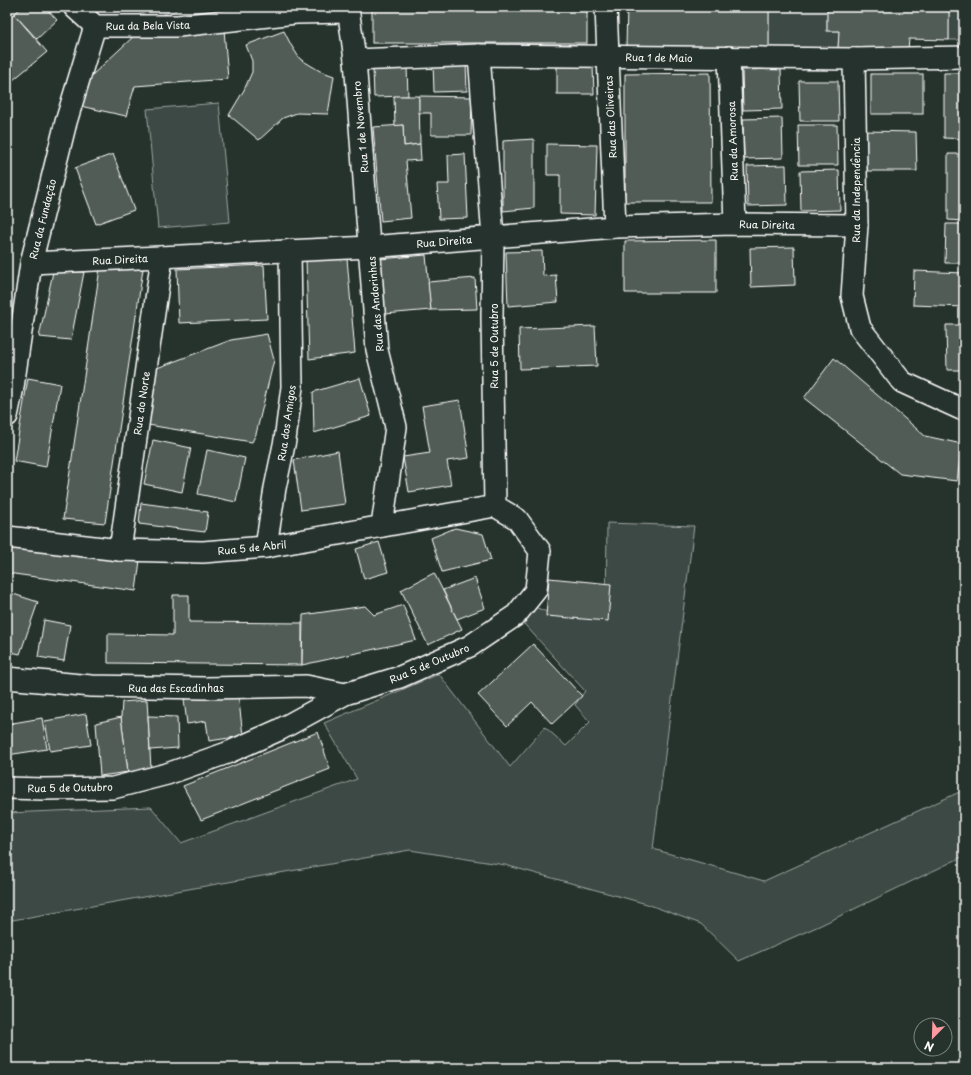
<svg xmlns="http://www.w3.org/2000/svg" width="971" height="1075" viewBox="0 0 971 1075" font-family="'Playpen Sans',sans-serif">
<rect width="100%" height="100%" fill="#26332d"/>
<filter id="ink" filterUnits="userSpaceOnUse"><feTurbulence type="fractalNoise" baseFrequency=".025" numOctaves="2"/><feDisplacementMap in="SourceGraphic" scale="8" xChannelSelector="R" yChannelSelector="G"/><feConvolveMatrix kernelMatrix="1 2 1 2 8 2 1 2 1" color-interpolation-filters="sRGB"/></filter>
<g filter="url(#ink)">
<g fill="#3e4944" stroke="#9ea4a2">
<path d="M 127,7 L 174,7 L 176,11 L 151,17 Z"/>
<path d="M 769,7 L 827,7 L 827,31 L 839,31 L 838,49 L 769,48 Z"/>
<rect x="949" y="7" width="15" height="33"/>
<path d="M 219,103 L 230,222 L 158,228 L 147,109 Z"/>
<path d="M 607,523 L 694,526 L 653,849 L 764,881 L 964,790 L 964,856 L 819,926 L 739,961 L 701,924 L 647,904 L 505,865 L 410,850 L 7,921 L 7,813 L 151,807 L 181,843 L 357,779 L 324,723 L 439,674 L 510,767 L 545,727 L 566,746 L 590,722 L 575,705 L 585,691 L 516,615 L 535,607 L 554,615 L 606,617 Z"/>
</g>
<g fill="#515c57" stroke="#fff">
<path d="M 22,7 L 45,7 L 57,20 L 37,39 L 14,14 Z"/>
<rect x="372" y="7" width="215" height="36"/>
<path d="M 627,7 L 769,7 L 769,48 L 626,47 Z"/>
<path d="M 827,7 L 949,7 L 949,40 L 909,39 L 908,50 L 838,49 L 839,31 L 827,31 Z"/>
<path d="M 14,14 L 47,52 L 13,80 L 7,73 L 7,20 Z"/>
<path d="M 224,29 L 228,79 L 135,86 L 126,116 L 80,106 L 90,77 L 134,36 Z"/>
<path d="M 284,31 L 291,45 L 300,59 L 320,71 L 334,76 L 328,114 L 297,113 L 283,118 L 259,140 L 229,115 L 244,90 L 252,72 L 252,61 L 246,45 Z"/>
<path d="M 466,62 L 467,91 L 434,92 L 433,63 Z"/>
<path d="M 593,66 L 594,94 L 557,94 L 557,67 Z"/>
<path d="M 407,67 L 408,96 L 374,97 L 373,68 Z"/>
<path d="M 781,69 L 782,109 L 743,110 L 742,70 Z"/>
<path d="M 710,73 L 711,202 L 625,202 L 625,74 Z"/>
<path d="M 944,73 L 964,73 L 964,139 L 944,138 Z"/>
<rect x="871" y="74" width="52" height="40"/>
<path d="M 799,81 L 838,81 L 839,121 L 800,121 Z"/>
<path d="M 394,96 L 419,96 L 420,144 L 404,146 L 403,125 L 395,126 Z"/>
<path d="M 419,96 L 472,97 L 471,135 L 431,135 L 431,113 L 419,113 Z"/>
<path d="M 782,118 L 783,158 L 744,159 L 743,119 Z"/>
<path d="M 403,125 L 404,146 L 420,144 L 421,160 L 406,161 L 411,218 L 381,221 L 373,127 Z"/>
<path d="M 798,125 L 837,125 L 838,165 L 799,165 Z"/>
<path d="M 864,131 L 916,132 L 917,171 L 864,171 Z"/>
<path d="M 534,139 L 534,208 L 503,211 L 503,141 Z"/>
<path d="M 547,144 L 597,145 L 595,215 L 560,214 L 560,175 L 547,175 Z"/>
<path d="M 113,154 L 134,210 L 96,224 L 75,168 Z"/>
<path d="M 465,154 L 468,218 L 439,219 L 437,184 L 449,184 L 448,155 Z"/>
<path d="M 948,154 L 964,154 L 964,221 L 948,220 Z"/>
<path d="M 786,165 L 787,205 L 748,206 L 747,166 Z"/>
<path d="M 839,170 L 840,210 L 801,211 L 800,171 Z"/>
<path d="M 946,224 L 964,224 L 964,263 L 945,263 Z"/>
<path d="M 716,240 L 716,293 L 625,293 L 625,241 Z"/>
<path d="M 794,247 L 795,285 L 751,287 L 750,248 Z"/>
<path d="M 542,251 L 543,276 L 556,275 L 558,302 L 508,306 L 506,252 Z"/>
<path d="M 426,255 L 431,310 L 385,314 L 380,259 Z"/>
<path d="M 347,258 L 355,353 L 309,359 L 306,259 Z"/>
<path d="M 264,265 L 267,319 L 179,323 L 177,269 Z"/>
<path d="M 100,268 L 143,269 L 105,523 L 63,519 Z"/>
<path d="M 914,271 L 964,273 L 964,307 L 913,305 Z"/>
<path d="M 53,272 L 84,272 L 71,340 L 39,337 Z"/>
<path d="M 475,278 L 477,309 L 431,310 L 428,282 Z"/>
<path d="M 946,325 L 964,325 L 964,370 L 947,370 Z"/>
<path d="M 595,326 L 597,366 L 520,369 L 519,329 Z"/>
<path d="M 267,334 L 274,360 L 256,434 L 252,442 L 148,425 L 157,368 L 231,340 Z"/>
<path d="M 834,358 L 925,436 L 962,444 L 957,481 L 900,474 L 804,398 Z"/>
<path d="M 28,378 L 60,384 L 46,467 L 14,461 Z"/>
<path d="M 360,378 L 371,416 L 314,433 L 313,392 Z"/>
<path d="M 460,400 L 469,458 L 447,461 L 451,485 L 409,492 L 403,457 L 430,453 L 422,406 Z"/>
<path d="M 153,440 L 191,448 L 182,492 L 144,484 Z"/>
<path d="M 207,450 L 245,458 L 236,502 L 198,494 Z"/>
<path d="M 338,451 L 345,504 L 301,510 L 294,460 Z"/>
<path d="M 141,503 L 208,512 L 205,532 L 139,524 Z"/>
<path d="M 455,528 L 483,534 L 491,560 L 442,572 L 431,538 Z"/>
<path d="M 379,542 L 388,572 L 364,579 L 356,549 Z"/>
<path d="M 7,545 L 140,560 L 136,591 L 7,573 Z"/>
<path d="M 434,573 L 462,629 L 428,645 L 401,590 Z"/>
<path d="M 475,578 L 485,608 L 457,619 L 443,590 Z"/>
<path d="M 549,578 L 611,584 L 608,621 L 546,616 Z"/>
<path d="M 7,592 L 38,602 L 20,654 L 7,651 Z"/>
<path d="M 173,595 L 189,595 L 189,622 L 302,623 L 302,665 L 108,663 L 108,634 L 173,635 Z"/>
<path d="M 403,605 L 416,640 L 302,665 L 303,615 L 365,606 L 374,615 Z"/>
<path d="M 44,620 L 70,625 L 64,661 L 38,657 Z"/>
<path d="M 533,644 L 582,696 L 552,724 L 532,702 L 507,726 L 478,695 Z"/>
<path d="M 238,693 L 243,736 L 209,741 L 206,721 L 187,724 L 184,699 Z"/>
<path d="M 147,700 L 151,769 L 128,772 L 121,717 L 122,702 Z"/>
<path d="M 86,714 L 91,745 L 50,751 L 45,721 Z"/>
<path d="M 148,716 L 177,717 L 178,748 L 150,750 Z"/>
<path d="M 121,717 L 128,772 L 100,776 L 96,723 Z"/>
<path d="M 42,718 L 47,749 L 7,755 L 7,724 Z"/>
<path d="M 318,732 L 330,769 L 201,820 L 183,786 Z"/>
</g>
<g fill="none" stroke-linecap="round" stroke-linejoin="round">
<g stroke="#fff" stroke-width="24">
<g id="street">
<path d="M 74,7 L 95,26 L 178,26 L 296,13 L 348,12"/>
<path d="M 348,7 L 355,60 L 377,350 L 396,427 L 382,526"/>
<path d="M 606,7 L 615,227"/>
<path d="M 729,57 L 735,224"/>
<path d="M 854,59 L 857,225 L 852,296 L 860,328 L 902,382 L 961,409 L 964,409"/>
<path d="M 355,60 L 479,55 L 854,59 L 964,57"/>
<path d="M 31,263 L 370,247 L 615,227 L 735,224 L 857,225"/>
<path d="M 7,416 L 13,387 L 31,263 L 66,122 L 95,26"/>
<path d="M 7,537 L 120,550 L 203,552 L 266,547 L 495,506"/>
<path d="M 266,547 L 275,488 L 285,440 L 292,387 L 290,250"/>
<path d="M 120,550 L 162,257"/>
<path d="M 7,678 L 91,686 L 205,688 L 306,686 L 345,694"/>
<path d="M 7,788 L 44,789 L 113,788 L 167,774 L 227,753 L 279,730 L 345,694 L 400,677 L 470,646 L 516,615 L 536,590 L 540,551 L 517,519 L 495,506 L 492,318 L 493,237 L 479,55"/>
</g>
</g>
<use href="#street" stroke="#26332d" stroke-width="21"/>
</g>
</g>
<g text-anchor="middle" dominant-baseline="central" stroke-width="3" stroke-linejoin="round" paint-order="stroke">
<g font-size="10" fill="#fff" stroke="#26332d">
<text transform="translate(148 25) rotate(-1)">Rua da Bela Vista</text>
<text transform="translate(659 57) rotate(1)">Rua 1 de Maio</text>
<text transform="translate(610 117) rotate(-93)">Rua das Oliveiras</text>
<text transform="translate(360 127) rotate(-95)">Rua 1 de Novembro</text>
<text transform="translate(732 141) rotate(-92)">Rua da Amorosa</text>
<text transform="translate(855 190) rotate(-90)">Rua da Independência</text>
<text transform="translate(42 219) rotate(-76)">Rua da Fundação</text>
<text transform="translate(767 224) rotate(1)">Rua Direita</text>
<text transform="translate(444 241) rotate(-5)">Rua Direita</text>
<text transform="translate(120 259) rotate(-3)">Rua Direita</text>
<text transform="translate(375 304) rotate(-95)">Rua das Andorinhas</text>
<text transform="translate(493 346) rotate(-90)">Rua 5 de Outubro</text>
<text transform="translate(141 403) rotate(-82)">Rua do Norte</text>
<text transform="translate(286 423) rotate(-82)">Rua dos Amigos</text>
<text transform="translate(252 547) rotate(-6)">Rua 5 de Abril</text>
<text transform="translate(429 663) rotate(-23)">Rua 5 de Outubro</text>
<text x="176" y="687">Rua das Escadinhas</text>
<text transform="translate(70 787) rotate(-1)">Rua 5 de Outubro</text>
</g>
</g>
<rect width="971" height="1075" fill="none" stroke="#26332d" stroke-width="24"/>
<rect x="12" y="12" width="947" height="1051" fill="none" stroke="#fff" stroke-width="1.5" filter="url(#ink)"/>
<g transform="translate(933 1037) rotate(203)"><circle r="19" fill="#26332d" stroke="#7d8581"/>
<path d="M0-3L7 15L0 10L-7 15Z" fill="#ff9aa2"/>
<text y="-6" font-size="11" font-weight="bold" text-anchor="middle" fill="#ffffff">N</text>
</g>
</svg>
